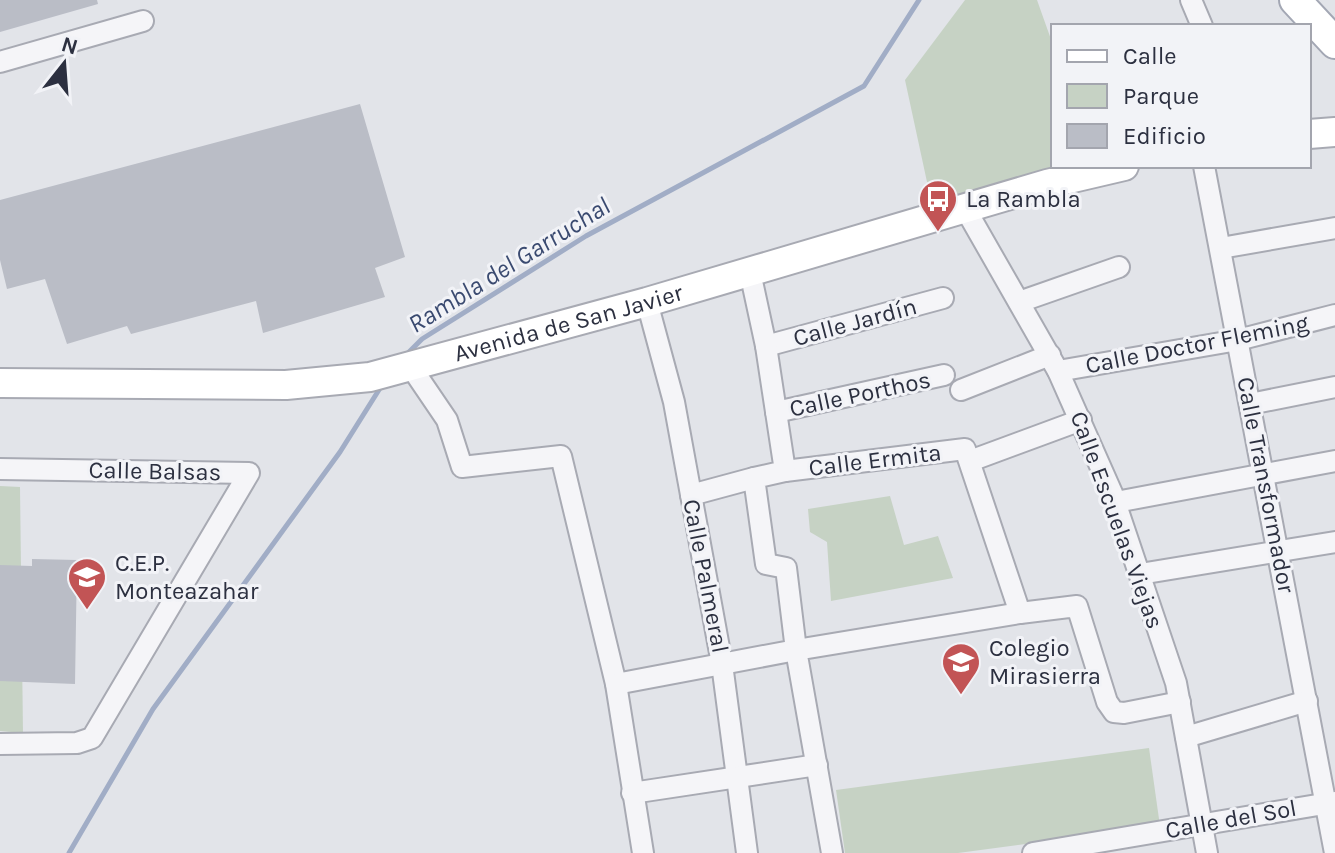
<svg xmlns="http://www.w3.org/2000/svg" width="1335" height="853" viewBox="0 0 1335 853" font-family="Karla,sans-serif">
<rect width="100%" height="100%" fill="#e2e4e9"/>
<g fill="#c6d2c4">
<path d="M 965,0 L 1037,0 L 1053,45 L 1053,166 L 1124,166 L 935,219 L 905,80 Z"/>
<path d="M 0,486 L 20,487 L 23,733 L 0,731 Z"/>
<path d="M 890,496 L 904,545 L 938,536 L 953,578 L 831,601 L 827,542 L 810,532 L 808,509 Z"/>
<path d="M 1149,748 L 1160,826 L 958,853 L 845,853 L 836,790 Z"/>
</g>
<g fill="none" stroke-linecap="round" stroke-linejoin="round">
<g stroke="#a1adc6" stroke-width="5">
<path d="M 406,355 L 422,339 L 586,236 L 864,86 L 919,0"/>
<path d="M 69,853 L 153,709 L 340,452 L 382,385"/>
</g>
</g>
<g fill="#babdc6">
<path d="M 0,0 L 97,0 L 98,4 L 0,32 Z"/>
<path d="M 360,104 L 405,257 L 375,268 L 385,297 L 263,333 L 256,301 L 131,334 L 127,326 L 67,344 L 45,279 L 7,289 L 0,260 L 0,200 Z"/>
<path d="M 32,559 L 77,560 L 75,684 L 0,681 L 0,565 L 32,566 Z"/>
</g>
<g fill="none" stroke-linecap="round" stroke-linejoin="round">
<g stroke="#a8aab3" stroke-width="24">
<g id="street">
<path d="M 1191,0 L 1202,26"/>
<path d="M 0,62 L 143,21"/>
<path d="M 1204,166 L 1335,853"/>
<path d="M 966,210 L 1058,371 L 1112,493 L 1176,683 L 1207,853"/>
<path d="M 1221,248 L 1335,228"/>
<path d="M 647,302 L 674,402 L 722,664 L 747,853"/>
<path d="M 1019,302 L 1119,267"/>
<path d="M 766,346 L 943,298"/>
<path d="M 411,367 L 447,420 L 462,467 L 561,456 L 616,684 L 643,853"/>
<path d="M 1058,371 L 1238,340 L 1335,315"/>
<path d="M 961,390 L 1050,355"/>
<path d="M 1250,404 L 1335,387"/>
<path d="M 776,412 L 944,375"/>
<path d="M 970,461 L 1081,420"/>
<path d="M 0,469 L 249,473 L 92,738 L 77,743 L 0,744"/>
<path d="M 785,471 L 965,449 L 1020,613 L 1077,606 L 1107,702 L 1114,712 L 1124,713 L 1180,702"/>
<path d="M 691,495 L 754,478"/>
<path d="M 1116,502 L 1335,461"/>
<path d="M 1140,574 L 1335,542"/>
<path d="M 616,684 L 796,650 L 786,568 L 766,564 L 754,478 L 785,471 L 766,346 L 750,272"/>
<path d="M 1186,737 L 1307,701"/>
<path d="M 632,793 L 817,765"/>
<path d="M 832,853 L 796,650 L 1020,613"/>
<path d="M 1033,853 L 1335,802"/>
</g>
</g>
<g stroke="#a8aab3" stroke-width="32">
<g id="secondary">
<path d="M 1309,134 L 1335,132"/>
<path id="s1" d="M 0,383 L 286,385 L 370,377 L 647,302 L 1047,184 L 1124,166"/>
</g>
</g>
<g stroke="#a3a7b4" stroke-width="34">
<path id="primary" d="M 1295,0 L 1335,43"/>
</g>
<use href="#street" stroke="#f5f5f8" stroke-width="20"/>
<use href="#secondary" stroke="#fff" stroke-width="28"/>
<use href="#primary" stroke="#fff" stroke-width="30"/>
</g>
<defs>
<g id="bus-pin" transform="scale(2)"><path d="M0 17L-7.5 6A9.5 9.5 0 1 1 7.5 6Z" fill="#c25455" stroke="#f2f3f7"/><path d="M-5-6H5V4H4V6H2V4H-2V6H-4V4H-5ZM-3.5-4V0h7V-4ZM-3.5 1.2v1.5H-2V1.2ZM2 1.2v1.5H3.5V1.2Z" fill="#fff"/></g>
<g id="school-pin" transform="scale(2)"><path d="M0 17L-7.5 6A9.5 9.5 0 1 1 7.5 6Z" fill="#c25455" stroke="#f2f3f7"/><path d="M0-5L7-2L0 1L-7-2ZM-4 1L0 2.5L4 1V4Q0 6-4 4Z" fill="#fff"/></g>
</defs>
<g fill-rule="evenodd">
<use href="#bus-pin" x="938" y="199"/>
<use href="#school-pin" x="87" y="577"/>
<use href="#school-pin" x="961" y="662"/>
</g>
<g text-anchor="middle" dominant-baseline="central" stroke-width="6" stroke-linejoin="round" paint-order="stroke">
<g font-size="24" fill="#2c3040" stroke="#f2f3f7" text-anchor="start">
<text x="966" y="199">La Rambla</text>
<text x="115" y="563">C.E.P.<tspan x="115" dy="28">Monteazahar</tspan></text>
<text x="989" y="648">Colegio<tspan x="989" dy="28">Mirasierra</tspan></text>
</g>
<g font-size="24" fill="#2c3040" stroke="#f2f3f7">
<text transform="translate(855 322) rotate(-15)">Calle Jardín</text>
<text stroke="none"><textPath href="#s1" startOffset="576">Avenida de San Javier</textPath></text>
<text transform="translate(1197 344) rotate(-11)">Calle Doctor Fleming</text>
<text transform="translate(860 394) rotate(-12)">Calle Porthos</text>
<text transform="translate(875 460) rotate(-7)">Calle Ermita</text>
<text transform="translate(155 471) rotate(1)">Calle Balsas</text>
<text transform="translate(1266 485) rotate(79)">Calle Transformador</text>
<text transform="translate(1117 520) rotate(70)">Calle Escuelas Viejas</text>
<text transform="translate(706 576) rotate(79)">Calle Palmeral</text>
<text transform="translate(1231 819) rotate(-10)">Calle del Sol</text>
</g>
<g font-size="26" font-style="italic" fill="#3a4a70" stroke="#f2f3f7">
<text transform="translate(509 265) rotate(-32)">Rambla del Garruchal</text>
</g>
</g>
<rect x="1051" y="24" width="260" height="144" fill="#f2f3f7" stroke="#a3a5ae" stroke-width="2"/>
<rect x="1067" y="50" width="40" height="12" fill="#ffffff" stroke="#a3a5ae" stroke-width="2"/>
<text x="1123" y="64" font-size="24" fill="#2c3040">Calle</text>
<rect x="1067" y="84" width="40" height="24" fill="#c6d2c4" stroke="#a3a5ae" stroke-width="2"/>
<text x="1123" y="104" font-size="24" fill="#2c3040">Parque</text>
<rect x="1067" y="124" width="40" height="24" fill="#babdc6" stroke="#a3a5ae" stroke-width="2"/>
<text x="1123" y="144" font-size="24" fill="#2c3040">Edificio</text>
<g transform="translate(64 64) rotate(17)" stroke="#f2f3f7" stroke-width="6" paint-order="stroke">
<path d="M0-6L14 30L0 20L-14 30Z" fill="#2c3040"/>
<text y="-12" font-size="22" font-weight="bold" text-anchor="middle" fill="#2c3040">N</text>
</g>
</svg>
